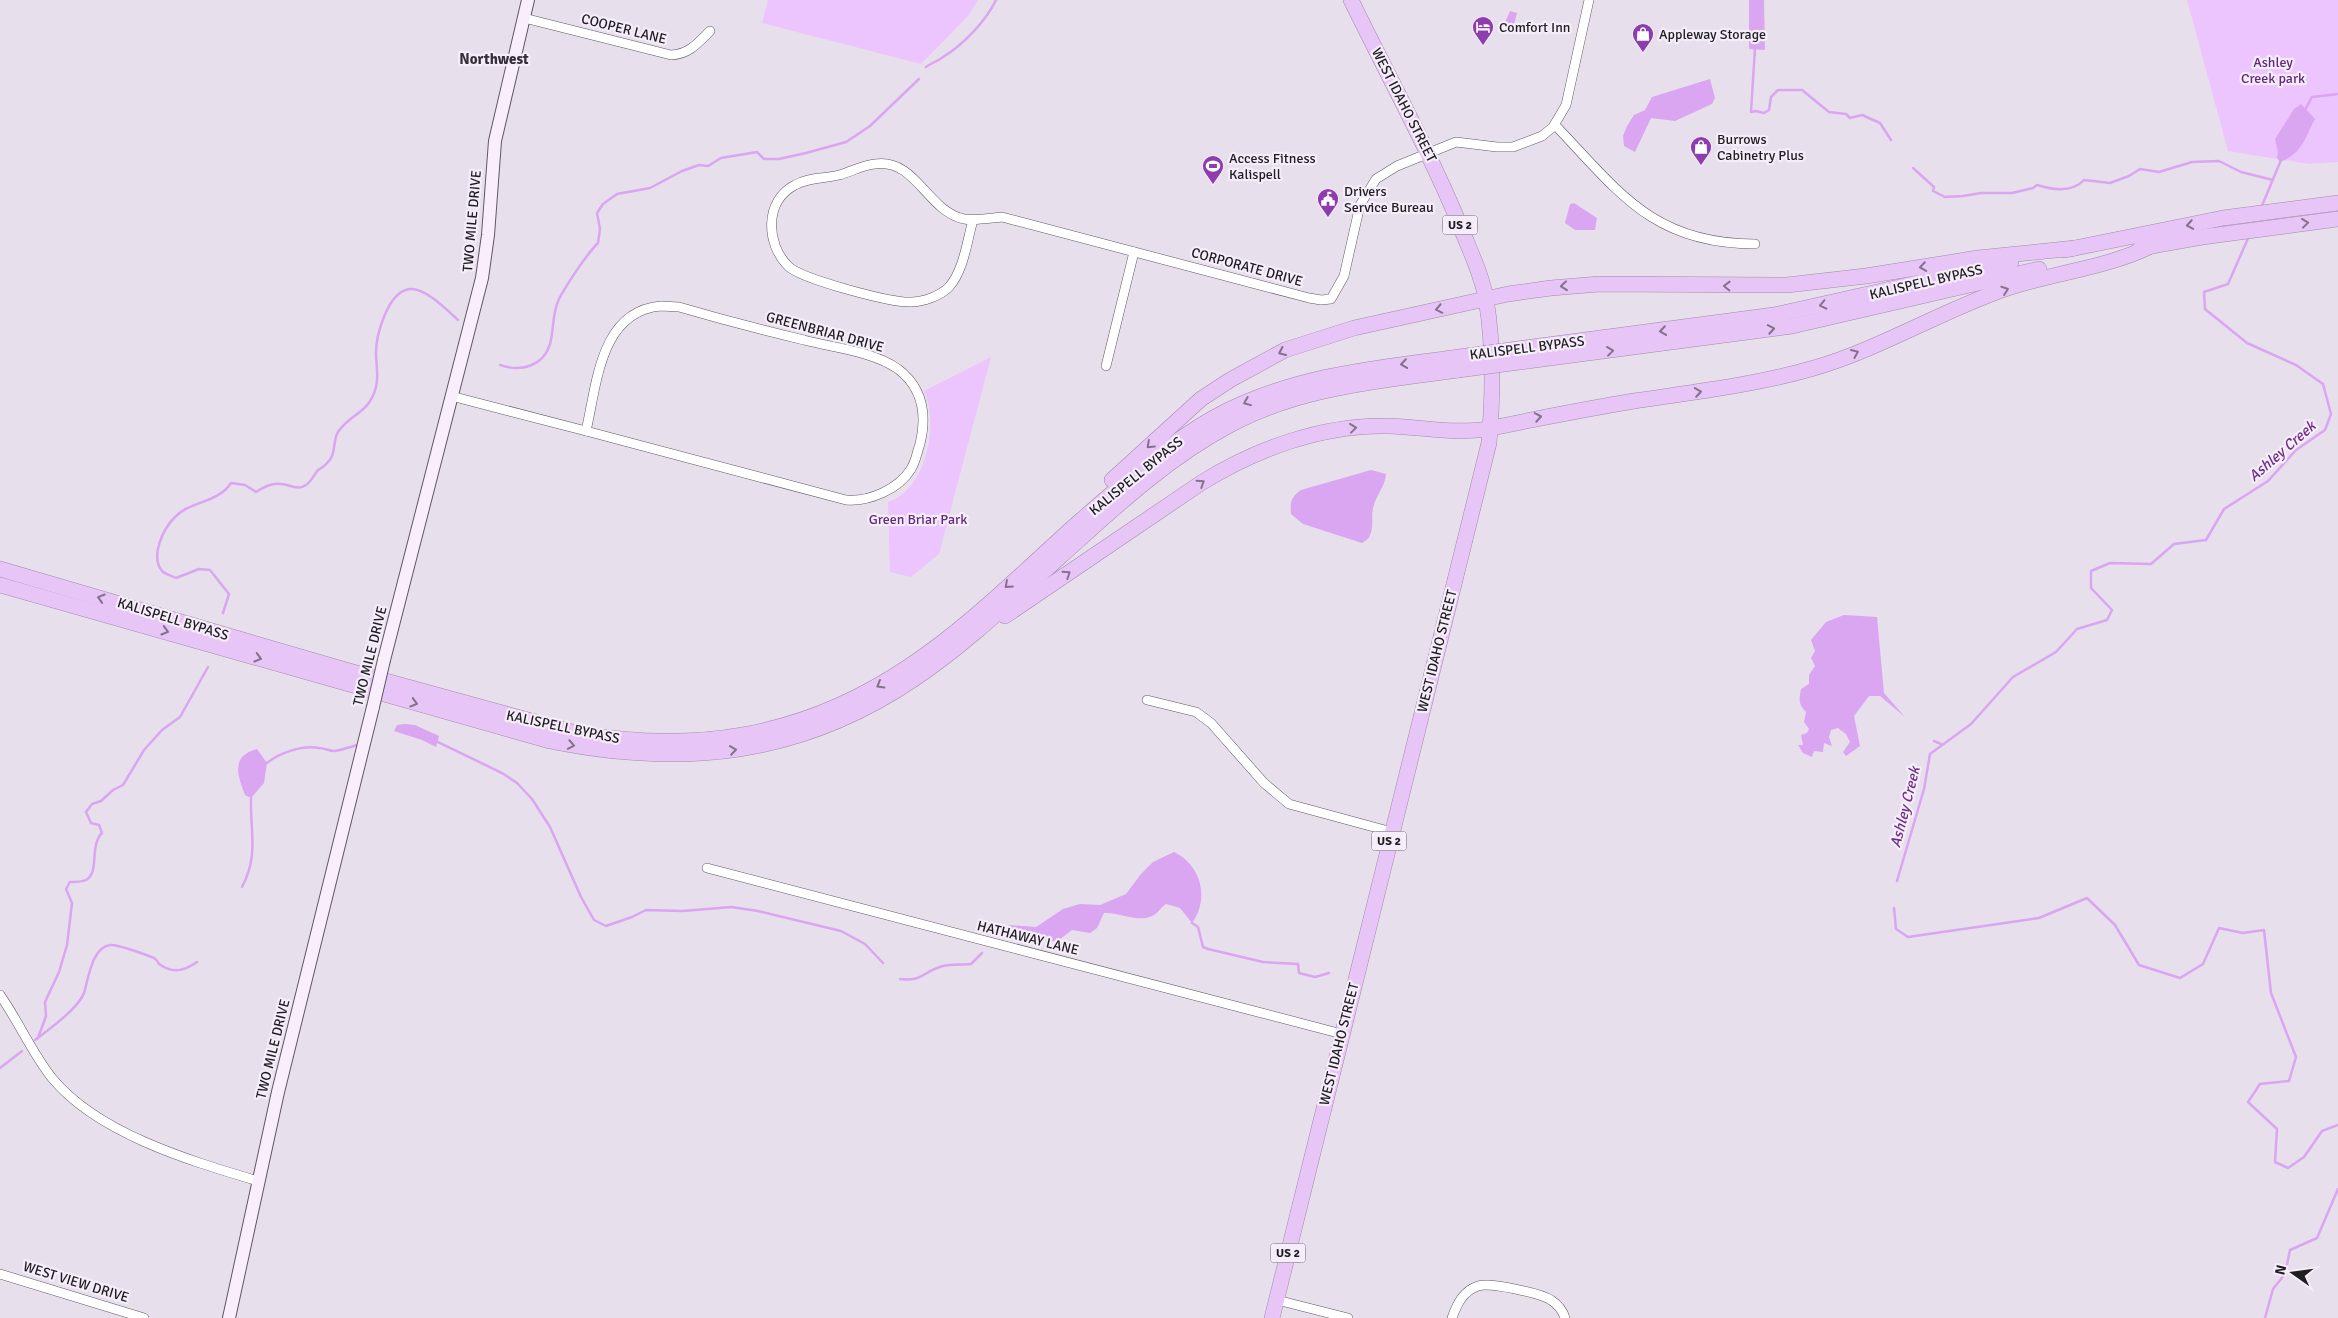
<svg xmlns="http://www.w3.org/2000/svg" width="2338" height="1318" viewBox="0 0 2338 1318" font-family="Signika,sans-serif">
<rect width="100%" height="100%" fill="#e8dfec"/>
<g fill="#ecc5fe">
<path d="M 768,0 L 978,0 L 968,16 L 921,64 L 762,23 Z"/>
<path d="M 2187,0 L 2338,0 L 2338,162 L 2309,164 L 2228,151 Z"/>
<path d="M 991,357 L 939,554 L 911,577 L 890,572 L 888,502 C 927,490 939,423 924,391 Z"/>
</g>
<g fill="#daa5f1">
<path d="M 1749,0 L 1764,0 L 1765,50 L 1749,49 Z"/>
<path d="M 1510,11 L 1517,13 L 1513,28 L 1504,25 Z"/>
<path d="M 1710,79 L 1715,98 L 1712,104 L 1675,121 L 1651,118 L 1635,152 L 1624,146 L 1623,136 L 1627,126 L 1634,115 L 1645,110 L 1652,97 Z"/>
<path d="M 2301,104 L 2315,119 C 2304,139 2303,153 2280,162 L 2277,158 L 2278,152 L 2275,139 L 2294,109 Z"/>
<path d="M 1574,203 L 1597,218 L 1595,230 L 1575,230 L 1565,223 L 1570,204 Z"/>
<path d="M 1371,470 L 1386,474 C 1385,487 1376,495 1373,508 C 1371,517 1374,526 1370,535 C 1369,539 1365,541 1362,543 L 1303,524 L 1291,514 C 1290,502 1291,497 1301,490 Z"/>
<path d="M 1844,615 L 1877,617 L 1884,693 L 1905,717 L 1880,696 L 1869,696 L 1854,716 L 1860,746 L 1846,756 L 1843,752 L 1850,742 L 1846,734 L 1838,728 L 1831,730 L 1829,737 L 1832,746 L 1824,743 L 1823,752 L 1814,751 L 1812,757 L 1803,753 L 1798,745 L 1803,745 L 1801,735 L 1807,733 L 1809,729 L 1804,722 L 1806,712 C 1798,704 1799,699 1801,689 L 1809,684 L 1809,675 L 1815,666 L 1811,658 L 1815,651 L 1811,640 L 1826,622 Z"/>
<path d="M 405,724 L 415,725 L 439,736 L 436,747 L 422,740 L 394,731 L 397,725 Z"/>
<path d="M 257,749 L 267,763 L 264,783 L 251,798 L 245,795 C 237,774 231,756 257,749 Z"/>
<path d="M 1174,852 C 1201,865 1210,898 1192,923 L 1180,908 L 1166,904 C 1161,907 1159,912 1154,915 C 1140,924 1120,912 1104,913 L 1097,928 L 1090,933 L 1072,930 C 1068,933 1063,937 1059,940 C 1049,944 1018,936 1009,932 L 1008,925 L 1036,927 L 1063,909 L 1080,904 L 1100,905 L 1126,894 L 1141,874 L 1153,862 Z"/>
</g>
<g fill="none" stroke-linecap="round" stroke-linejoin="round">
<g stroke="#daa5f1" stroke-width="2.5">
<path d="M 1755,48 L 1751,112 L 1756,111 L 1764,113 L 1769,110 L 1771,97 L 1778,90 L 1802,90 L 1829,112 L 1846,114 L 1850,118 L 1862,115 L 1880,123 L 1891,140"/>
<path d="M 926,67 C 931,63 938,61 943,57 C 963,45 986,21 996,0"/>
<path d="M 2305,110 L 2312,97 L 2338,94"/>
<path d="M 1913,168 L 1934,187 L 1933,191 L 1945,197 L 1963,196 L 1981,193 L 2012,193 L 2033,188 L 2037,185 C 2053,190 2072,193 2084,180 L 2110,183 L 2129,176 L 2140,169 L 2159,172 L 2192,162 L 2219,161 L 2241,172 L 2273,180"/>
<path d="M 2261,208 L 2281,160"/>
<path d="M 500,365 C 520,372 543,367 550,344 C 554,330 552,313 559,299 C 567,284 586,255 598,243 L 600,229 L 597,213 L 603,204 L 617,194 L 650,188 L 682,171 L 699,165 L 708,166 L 721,158 L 757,152 L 764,159 L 779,159 L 806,153 L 846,142 L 870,126 L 919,79"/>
<path d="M 223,613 L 229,594 L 210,570 L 199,569 L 176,578 C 172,576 165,574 162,571 C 150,556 163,529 175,517 C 190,501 218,503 231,483 L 245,485 L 256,492 C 264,487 271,483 281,484 C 289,484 298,491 306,485 C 311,482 314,475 318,470 C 321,468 325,466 327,463 C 337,454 332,442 338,432 C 352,412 369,414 376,387 C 379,375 376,365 376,353 C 376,335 388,291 410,289 C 426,288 447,310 458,320"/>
<path d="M 1934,741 L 1941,744"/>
<path d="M 438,742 L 502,773 L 517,783 L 532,799 L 550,827 L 581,897 L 594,920 L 606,926 L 632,917 L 646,910 L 683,911 L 731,907 L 758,911 L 841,931 L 865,944 L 883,963"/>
<path d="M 267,763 C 279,753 302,745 319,748 C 324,748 329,751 334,751 C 342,750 350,747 357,745"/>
<path d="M 1897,881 L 1924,789 L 1930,754 L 1971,724 L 2013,677 L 2056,652 L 2077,629 L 2107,620 L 2112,610 L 2091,588 L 2091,571 L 2110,563 L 2151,564 L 2174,544 L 2206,540 L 2224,509 L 2268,481 L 2296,450 L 2325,430 L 2331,414 L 2323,384 L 2296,365 L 2247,343 L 2205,309 L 2204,292 L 2228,284 L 2249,236"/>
<path d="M 242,887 C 259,855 250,833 251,798"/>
<path d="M 1894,908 L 1896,929 L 1908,937 L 2039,918 L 2087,898 L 2115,925 L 2139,965 L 2180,978 L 2203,964 L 2219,928 L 2243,933 L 2264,930 L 2271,993 L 2296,1057 L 2289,1081 L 2260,1084 L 2248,1102 L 2277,1129 L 2275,1162 L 2288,1168 L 2304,1157 L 2322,1131 L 2338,1125"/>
<path d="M 1192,923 L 1198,927 L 1203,947 L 1208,949 L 1263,962 L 1298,964 L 1299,973 L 1315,977 L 1329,973"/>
<path d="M 900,979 C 923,982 923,971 943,966 C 952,964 962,965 971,964 L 982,953"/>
<path d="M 38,1038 L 46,1016 L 45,1002 L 59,972 L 67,945 L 72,903 L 66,889 L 70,882 C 74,882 82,882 86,880 C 100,872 89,846 102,833 L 99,825 L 91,823 L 86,812 L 92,804 L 101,801 L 113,790 L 123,785 L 144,750 L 162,730 L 180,717 L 208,667"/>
<path d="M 35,1040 C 48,1030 78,1009 84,993 C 88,980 92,947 110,945 C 117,944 147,955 154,958 C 156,959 158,962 159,964 C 173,974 184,971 197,962"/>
<path d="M 0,1068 L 22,1051"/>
<path d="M 2265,1318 L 2273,1289 L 2285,1274 L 2290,1250 L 2317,1238 L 2338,1189"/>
</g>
<g stroke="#5f5862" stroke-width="10">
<g id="street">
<path d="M 524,18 L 671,55 C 689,54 697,44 710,31"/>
<path d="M 1555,125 C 1619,192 1653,244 1755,244"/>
<path d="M 973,220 C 967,241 964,270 949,287 C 940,296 923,302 911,302 C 891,303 801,279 788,266 C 766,244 764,201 795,185 C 809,177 824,179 839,175 C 851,172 862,165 875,164 C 916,158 927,211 964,219 C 976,221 990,218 1002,217 L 1309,298 L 1321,300 L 1331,299 L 1344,276 L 1360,205 L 1376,179 L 1397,166 L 1456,142 L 1497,147 L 1513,147 L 1542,136 L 1553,127 L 1566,105 L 1589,0"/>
<path d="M 661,306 L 679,307 C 720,319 762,330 804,340 C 834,348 872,351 898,369 C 923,388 927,415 920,444 C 917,452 916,461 911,469 C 899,489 869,502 846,500 L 586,431 C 597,384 600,311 661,306 Z"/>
<path d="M 1106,366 L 1134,252"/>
<path d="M 451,396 L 586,431"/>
<path d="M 1147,700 L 1196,712 L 1211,723 L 1264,783 L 1289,804 L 1392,832"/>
<path d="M 707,868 L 1342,1034"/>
<path d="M 0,995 C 19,1022 32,1053 52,1078 C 98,1134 191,1161 258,1181"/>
<path d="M 0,1274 L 144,1318"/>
<path d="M 1277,1300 L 1348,1318"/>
<path d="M 1452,1318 C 1457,1304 1463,1291 1478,1286 C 1490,1282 1539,1293 1551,1300 C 1557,1304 1563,1311 1565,1318"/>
</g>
</g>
<g stroke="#5f5862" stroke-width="14">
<g id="secondary">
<path d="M 384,660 L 482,278 L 488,235 L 495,141 L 528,0"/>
<path d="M 229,1318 L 278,1092 L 373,707"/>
</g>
</g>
<g stroke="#a18aac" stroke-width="16">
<g id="highway">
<path d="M 2140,248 L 2202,237 L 2338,219"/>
<path d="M 2065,250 L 2223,218 L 2338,203"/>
<path d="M 1525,348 L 1774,315 L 2011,262"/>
<path d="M 1527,361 L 1792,326 L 2039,269"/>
<path d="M 1112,480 L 1201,399 L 1230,380 L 1285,350 L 1354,328 L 1508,294 L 1551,288 L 1599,284 L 1787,285 L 1866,276 L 1978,258 L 2075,248"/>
<path d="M 0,569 L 349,671 L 568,731 C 691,755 802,738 908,667 C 970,626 1024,571 1080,521 C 1123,484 1165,445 1215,417 C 1288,377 1372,368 1452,358"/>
<path d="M 0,585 L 550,741 C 682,768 800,756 914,679 C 966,644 1013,599 1060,557 C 1113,509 1166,459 1230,425 C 1300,387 1380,381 1458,370"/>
<path d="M 1005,616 L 1201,483 C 1256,449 1323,424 1389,426 C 1423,427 1458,435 1492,428 C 1540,418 1586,409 1634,401 C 1694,392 1756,385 1814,368 C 1879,349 1938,313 2002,290 C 2050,273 2103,269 2149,247"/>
<path d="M 1272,1318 L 1489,443 C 1493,396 1494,346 1486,299 C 1482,275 1470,251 1461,228 C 1429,150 1388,76 1351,0"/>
</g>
</g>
<use href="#street" stroke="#fff" stroke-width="9"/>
<use href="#secondary" stroke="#f8eefc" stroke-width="12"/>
<use href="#highway" stroke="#e7c5f6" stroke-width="15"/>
<g stroke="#5f5862" stroke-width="14" stroke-linecap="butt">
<path id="secondary-bridge" d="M 373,707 L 384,660"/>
</g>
<g stroke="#a18aac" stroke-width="16" stroke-linecap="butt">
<g id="highway-bridge">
<path d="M 1452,358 L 1525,348"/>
<path d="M 1458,370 L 1527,361"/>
</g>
</g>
<use href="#secondary-bridge" stroke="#f8eefc" stroke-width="12"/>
<use href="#highway-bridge" stroke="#e7c5f6" stroke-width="15"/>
</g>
<defs><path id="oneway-chevron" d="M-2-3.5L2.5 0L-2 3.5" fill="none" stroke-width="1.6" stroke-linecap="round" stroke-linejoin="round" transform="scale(1.25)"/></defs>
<g stroke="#84718c">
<use href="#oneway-chevron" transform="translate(2305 223) rotate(-7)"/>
<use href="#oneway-chevron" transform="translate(2190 225) rotate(170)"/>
<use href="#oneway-chevron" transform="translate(1923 267) rotate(171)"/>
<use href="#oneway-chevron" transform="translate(1564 286) rotate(174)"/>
<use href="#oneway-chevron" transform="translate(1727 286) rotate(-179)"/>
<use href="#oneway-chevron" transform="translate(2005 290) rotate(-19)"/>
<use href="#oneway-chevron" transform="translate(1823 305) rotate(167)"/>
<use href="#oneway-chevron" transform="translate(1439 309) rotate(169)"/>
<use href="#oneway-chevron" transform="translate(1771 329) rotate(-10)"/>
<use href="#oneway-chevron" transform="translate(1663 331) rotate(172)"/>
<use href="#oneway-chevron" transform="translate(1610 351) rotate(-7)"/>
<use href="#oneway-chevron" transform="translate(1282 352) rotate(156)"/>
<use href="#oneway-chevron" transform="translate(1855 353) rotate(-23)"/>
<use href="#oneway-chevron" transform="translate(1404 364) rotate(172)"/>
<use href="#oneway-chevron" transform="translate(1698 392) rotate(-9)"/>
<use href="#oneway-chevron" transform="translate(1247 402) rotate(158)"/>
<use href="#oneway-chevron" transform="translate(1538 417) rotate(-10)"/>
<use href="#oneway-chevron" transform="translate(1353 428) rotate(-7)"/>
<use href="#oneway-chevron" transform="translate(1150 445) rotate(137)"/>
<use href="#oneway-chevron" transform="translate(1201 483) rotate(-33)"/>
<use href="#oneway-chevron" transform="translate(1067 574) rotate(-34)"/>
<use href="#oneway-chevron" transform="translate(1008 585) rotate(138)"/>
<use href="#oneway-chevron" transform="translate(101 598) rotate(-163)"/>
<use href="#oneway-chevron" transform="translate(165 631) rotate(16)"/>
<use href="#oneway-chevron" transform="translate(258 658) rotate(16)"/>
<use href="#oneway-chevron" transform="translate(880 685) rotate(150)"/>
<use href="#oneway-chevron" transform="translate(414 703) rotate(16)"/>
<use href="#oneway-chevron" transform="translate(571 745) rotate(11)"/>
<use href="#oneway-chevron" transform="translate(733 750) rotate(-8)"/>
</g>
<defs>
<g id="hotel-pin" transform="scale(1.125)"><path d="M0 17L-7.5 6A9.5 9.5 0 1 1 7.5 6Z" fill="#8d3dad" stroke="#f5edf9"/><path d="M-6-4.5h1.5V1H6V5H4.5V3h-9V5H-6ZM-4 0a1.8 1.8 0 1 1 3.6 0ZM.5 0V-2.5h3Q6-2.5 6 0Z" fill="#fff"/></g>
<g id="shop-pin" transform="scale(1.125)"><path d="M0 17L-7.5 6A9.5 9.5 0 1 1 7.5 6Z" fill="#8d3dad" stroke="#f5edf9"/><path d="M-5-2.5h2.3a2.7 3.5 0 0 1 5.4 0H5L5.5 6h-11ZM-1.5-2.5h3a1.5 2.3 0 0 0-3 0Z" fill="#fff"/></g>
<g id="stadium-pin" transform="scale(1.125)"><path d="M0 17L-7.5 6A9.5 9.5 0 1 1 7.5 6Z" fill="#8d3dad" stroke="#f5edf9"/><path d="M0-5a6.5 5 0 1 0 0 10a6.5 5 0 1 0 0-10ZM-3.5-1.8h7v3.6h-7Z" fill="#fff"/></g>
<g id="civic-pin" transform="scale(1.125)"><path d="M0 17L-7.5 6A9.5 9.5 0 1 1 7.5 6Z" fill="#8d3dad" stroke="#f5edf9"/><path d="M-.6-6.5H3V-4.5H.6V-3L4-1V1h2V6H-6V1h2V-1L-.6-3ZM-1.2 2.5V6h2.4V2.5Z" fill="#fff"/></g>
</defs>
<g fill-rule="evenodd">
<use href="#hotel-pin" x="1483" y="27"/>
<use href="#shop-pin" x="1643" y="34"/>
<use href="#shop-pin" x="1701" y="147"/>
<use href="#stadium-pin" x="1213" y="166"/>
<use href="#civic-pin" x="1328" y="199"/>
</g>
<g text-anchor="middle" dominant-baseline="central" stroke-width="4.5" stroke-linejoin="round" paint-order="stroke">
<g fill="#f5edf9" stroke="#605b62" stroke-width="1">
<rect x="1442.5" y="215.5" width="35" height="19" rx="4"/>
<rect x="1371.5" y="831.5" width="35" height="19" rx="4"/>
<rect x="1270.5" y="1243.5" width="35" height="19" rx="4"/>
</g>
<g font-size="12" font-weight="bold" fill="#201d22">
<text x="1460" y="225">US 2</text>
<text x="1389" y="841">US 2</text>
<text x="1288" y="1253">US 2</text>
</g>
<g font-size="14" fill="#201d22" stroke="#f5edf9" text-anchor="start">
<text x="1499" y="27">Comfort Inn</text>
<text x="1659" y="34">Appleway Storage</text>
<text x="1717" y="139">Burrows<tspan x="1717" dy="16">Cabinetry Plus</tspan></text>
<text x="1229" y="158">Access Fitness<tspan x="1229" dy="16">Kalispell</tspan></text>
<text x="1344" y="191">Drivers<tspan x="1344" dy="16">Service Bureau</tspan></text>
</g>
<g font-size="14" fill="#201d22" stroke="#f5edf9">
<text transform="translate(624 29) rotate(14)">COOPER LANE</text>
<text transform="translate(1404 105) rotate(63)">WEST IDAHO STREET</text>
<text transform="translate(472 221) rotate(-85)">TWO MILE DRIVE</text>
<text transform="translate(1247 267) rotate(15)">CORPORATE DRIVE</text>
<text transform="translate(1926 282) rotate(-13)">KALISPELL BYPASS</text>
<text transform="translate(825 332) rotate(15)">GREENBRIAR DRIVE</text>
<text transform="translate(1527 348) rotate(-7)">KALISPELL BYPASS</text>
<text transform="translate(1136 476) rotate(-39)">KALISPELL BYPASS</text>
<text transform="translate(173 619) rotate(17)">KALISPELL BYPASS</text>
<text transform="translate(1437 651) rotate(-76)">WEST IDAHO STREET</text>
<text transform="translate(370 656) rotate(-76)">TWO MILE DRIVE</text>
<text transform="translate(563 727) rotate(12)">KALISPELL BYPASS</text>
<text transform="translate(1028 938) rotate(14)">HATHAWAY LANE</text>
<text transform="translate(1339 1044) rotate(-76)">WEST IDAHO STREET</text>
<text transform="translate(273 1049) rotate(-76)">TWO MILE DRIVE</text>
<text transform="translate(76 1282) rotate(17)">WEST VIEW DRIVE</text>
</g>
<g font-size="14" fill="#66277f" stroke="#f5edf9">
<text x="2273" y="62">Ashley<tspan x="2273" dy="16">Creek park</tspan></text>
<text x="918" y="519">Green Briar Park</text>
</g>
<g font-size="15" font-weight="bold" fill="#362f39" stroke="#f5edf9">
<text x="494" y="59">Northwest</text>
</g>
<g font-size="15" font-style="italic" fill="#6f2f87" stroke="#f5edf9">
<text transform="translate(2282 451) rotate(-41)">Ashley Creek</text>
<text transform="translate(1905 807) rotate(-76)">Ashley Creek</text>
</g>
</g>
<g transform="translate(2293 1273) rotate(284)" stroke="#f5edf9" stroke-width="4" paint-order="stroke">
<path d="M0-4L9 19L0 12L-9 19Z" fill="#201d22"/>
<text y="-8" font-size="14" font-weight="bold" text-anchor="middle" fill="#201d22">N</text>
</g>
</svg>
